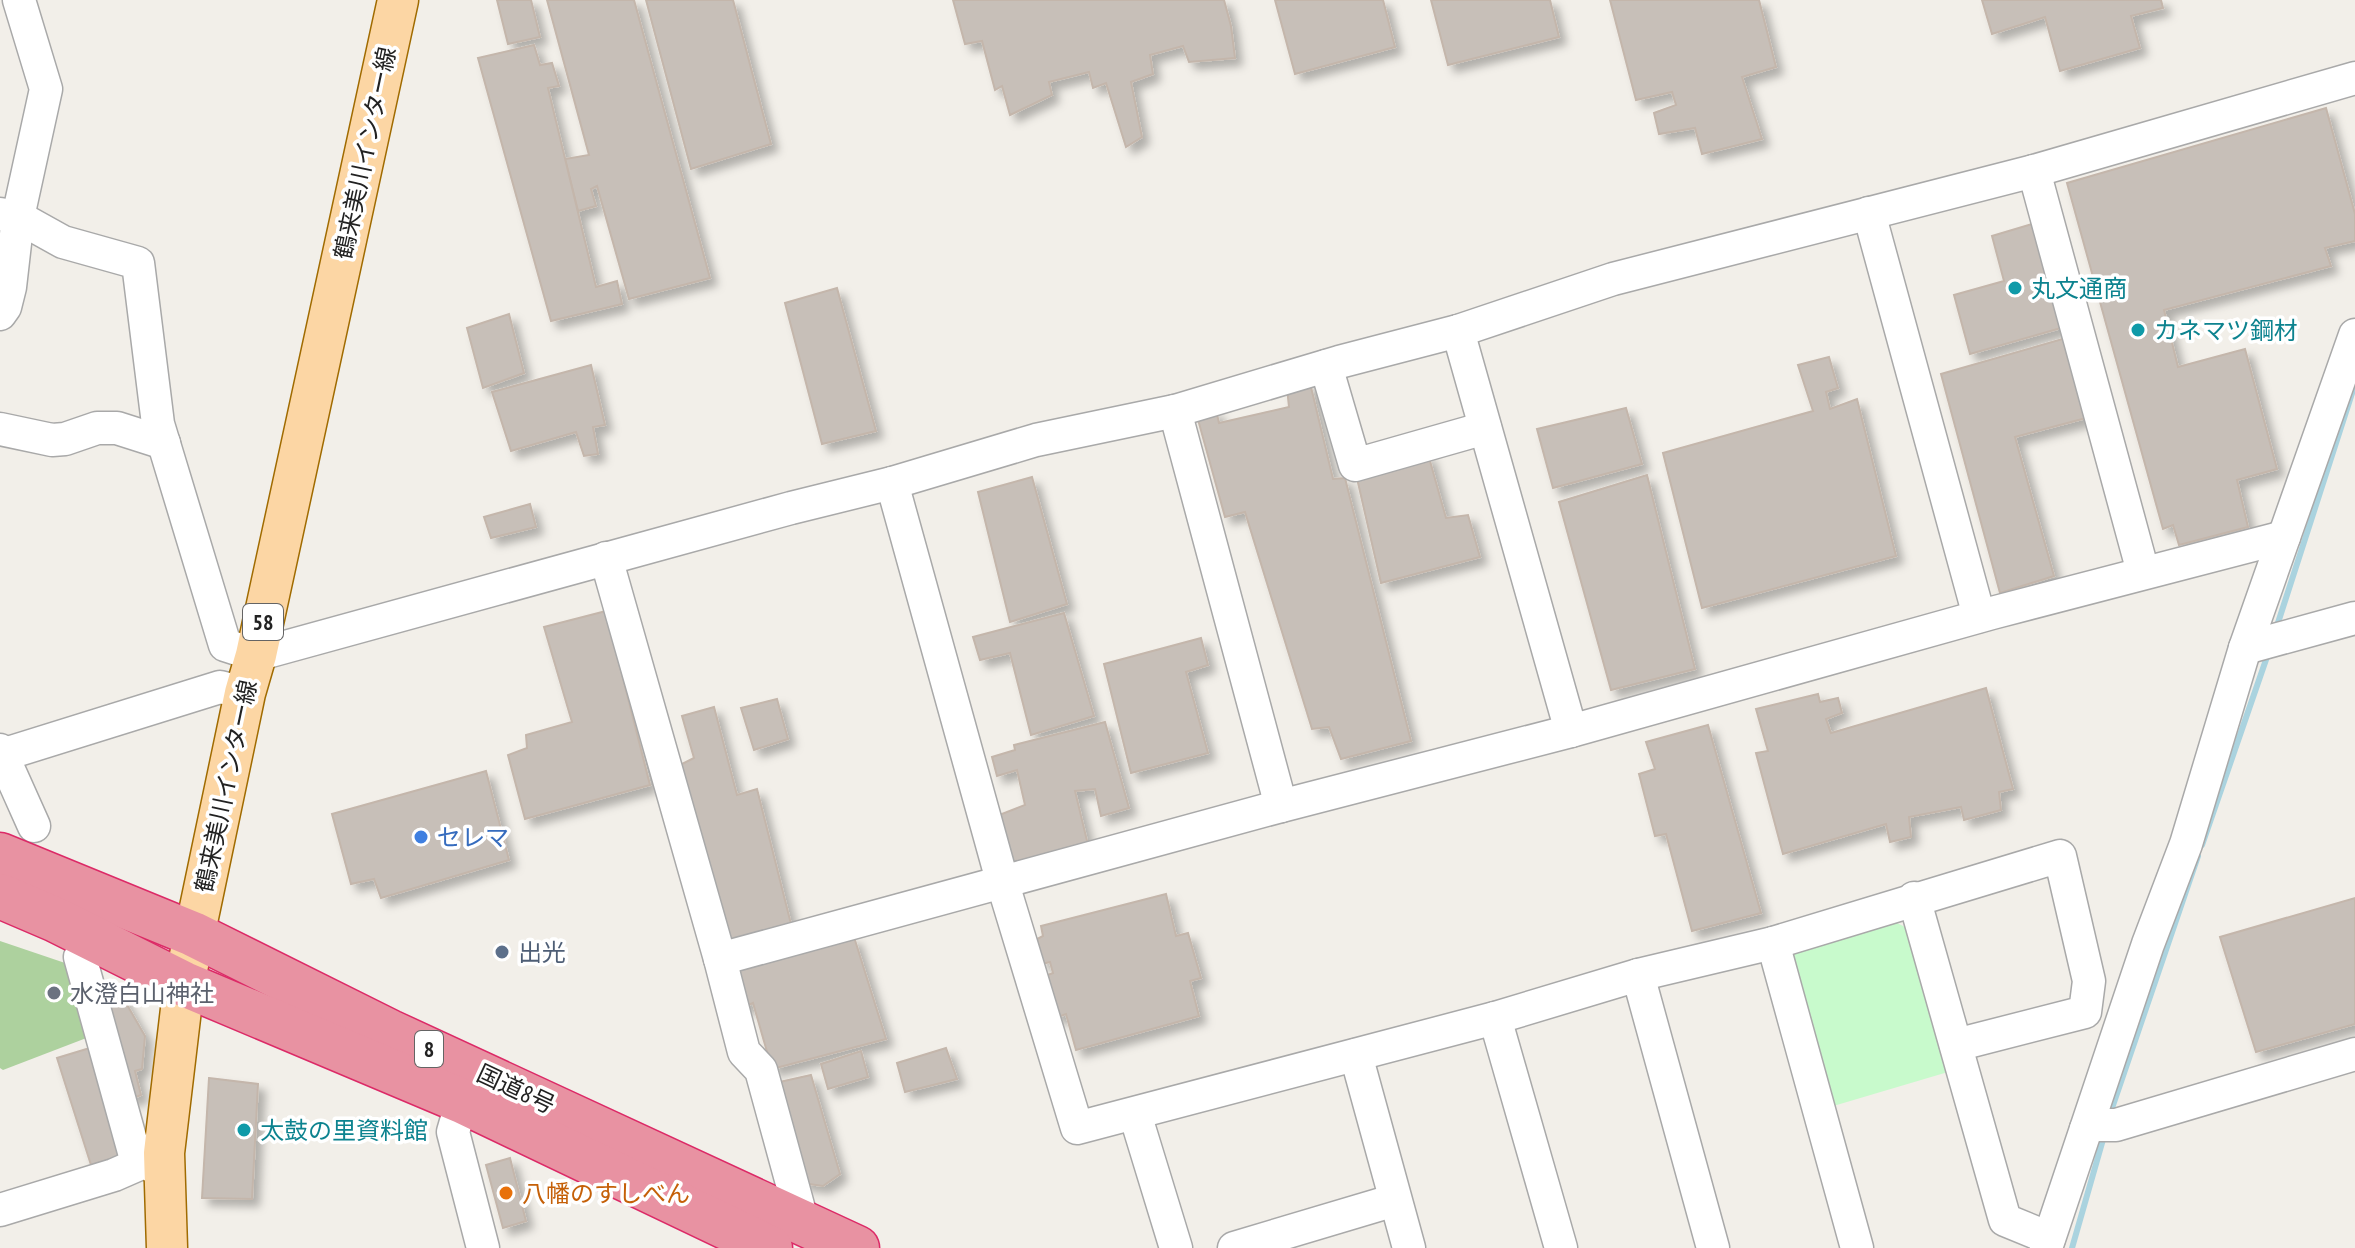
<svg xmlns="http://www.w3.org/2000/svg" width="2355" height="1248" viewBox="0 0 2355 1248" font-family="'PT Sans Narrow','Noto Sans JP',sans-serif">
<defs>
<filter id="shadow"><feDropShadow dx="7" dy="7" stdDeviation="4" flood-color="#0004"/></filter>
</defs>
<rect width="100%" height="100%" fill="#f2efe9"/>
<path fill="#add19e" d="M 0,941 L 68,964 L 89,1037 L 3,1070 L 0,1068 Z"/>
<path fill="#c8facc" d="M 1897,923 L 1909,929 L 1948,1072 L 1830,1107 L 1788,964 L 1795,952 Z"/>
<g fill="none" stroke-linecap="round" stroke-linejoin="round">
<g stroke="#aad3df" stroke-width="6">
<path d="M 2276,629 L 2355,384"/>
<path d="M 2202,845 L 2269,651"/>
<path d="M 2110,1114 L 2198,856"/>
<path d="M 2072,1248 L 2104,1136"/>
</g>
</g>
<g fill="#c7bfb8" stroke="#c4b6ab" stroke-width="2" filter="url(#shadow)">
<path d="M 497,0 L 531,0 L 540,37 L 508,44 Z"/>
<path d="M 547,0 L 634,0 L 710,278 L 629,299 L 597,186 L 591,189 L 596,206 L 578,211 L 565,159 L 589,155 Z"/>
<path d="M 646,0 L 733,0 L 771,144 L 691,169 Z"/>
<path d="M 953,0 L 1224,0 L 1231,26 L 1235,58 L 1189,62 L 1183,46 L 1150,55 L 1153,74 L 1131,82 L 1142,137 L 1126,147 L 1106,83 L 1093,88 L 1089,72 L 1049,82 L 1052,95 L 1010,115 L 1002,86 L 995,90 L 982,41 L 965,44 Z"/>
<path d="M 1275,0 L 1383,0 L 1395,47 L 1295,74 Z"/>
<path d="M 1431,0 L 1550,0 L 1559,37 L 1448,65 Z"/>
<path d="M 1610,0 L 1759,0 L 1776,67 L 1742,77 L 1762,139 L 1702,154 L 1695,128 L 1659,134 L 1654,113 L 1676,105 L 1672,92 L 1636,100 Z"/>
<path d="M 1982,0 L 2161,0 L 2163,8 L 2131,16 L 2140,48 L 2060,71 L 2045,17 L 1992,34 Z"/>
<path d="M 534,45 L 540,65 L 552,63 L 559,86 L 548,88 L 596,287 L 617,281 L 622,304 L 551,321 L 478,58 Z"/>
<path d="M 2326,108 L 2355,214 L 2355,241 L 2325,248 L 2331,266 L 2164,310 L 2178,367 L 2245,349 L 2277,469 L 2237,480 L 2248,527 L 2179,545 L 2173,525 L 2163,529 L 2067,183 Z"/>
<path d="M 2032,224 L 2061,328 L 1970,354 L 1954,295 L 2004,281 L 1992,236 Z"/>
<path d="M 837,288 L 876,431 L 822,444 L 785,303 Z"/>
<path d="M 509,314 L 524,373 L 483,388 L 467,328 Z"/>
<path d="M 2066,338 L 2086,418 L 2015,437 L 2054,576 L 2000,593 L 1941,374 Z"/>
<path d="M 1829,357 L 1838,388 L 1826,392 L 1830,409 L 1857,399 L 1896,556 L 1702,608 L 1663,453 L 1813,411 L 1798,365 Z"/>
<path d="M 591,365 L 605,425 L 593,427 L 598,454 L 584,456 L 576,432 L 511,451 L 492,392 Z"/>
<path d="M 1310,383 L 1333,479 L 1345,478 L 1411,741 L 1341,759 L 1329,727 L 1312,729 L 1245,512 L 1225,517 L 1197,416 L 1216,410 L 1219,423 L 1289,407 L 1287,388 Z"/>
<path d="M 1626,408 L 1642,464 L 1553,488 L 1537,429 Z"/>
<path d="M 1428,454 L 1446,518 L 1468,515 L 1480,557 L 1381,583 L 1356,474 Z"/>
<path d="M 1647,475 L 1695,669 L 1611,690 L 1559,502 Z"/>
<path d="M 1032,477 L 1067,604 L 1010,622 L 978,492 Z"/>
<path d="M 530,504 L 536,527 L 491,538 L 484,517 Z"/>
<path d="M 606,611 L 650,785 L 525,819 L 508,755 L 527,748 L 526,735 L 572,722 L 544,627 Z"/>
<path d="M 1064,613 L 1094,716 L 1031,735 L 1010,653 L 980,660 L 973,637 Z"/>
<path d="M 1201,638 L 1208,665 L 1186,672 L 1208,753 L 1131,773 L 1104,664 Z"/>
<path d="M 1986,688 L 2013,789 L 1999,792 L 2001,810 L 1964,820 L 1961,807 L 1909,817 L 1911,837 L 1890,842 L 1886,824 L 1783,854 L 1756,753 L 1768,751 L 1756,709 L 1818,694 L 1820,702 L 1838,698 L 1842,713 L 1826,719 L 1831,733 Z"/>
<path d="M 777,699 L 788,739 L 754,750 L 741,708 Z"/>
<path d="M 714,707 L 737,795 L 757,789 L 791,924 L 734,941 L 722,934 L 674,768 L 694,758 L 682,716 Z"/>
<path d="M 1105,722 L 1129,808 L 1101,816 L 1095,789 L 1075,791 L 1088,845 L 1015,868 L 994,817 L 1025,805 L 1017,770 L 997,776 L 992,757 L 1015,750 L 1014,745 Z"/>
<path d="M 1708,725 L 1761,913 L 1692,931 L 1666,834 L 1655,836 L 1639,774 L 1655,769 L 1646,742 Z"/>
<path d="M 486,771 L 509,860 L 381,898 L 374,879 L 351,884 L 332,814 Z"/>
<path d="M 1166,894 L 1176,936 L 1188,933 L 1201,978 L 1190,981 L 1199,1016 L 1076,1050 L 1066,1014 L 1055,1018 L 1042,977 L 1053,973 L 1050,962 L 1042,964 L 1037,939 L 1043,936 L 1041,926 Z"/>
<path d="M 2355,898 L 2355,1024 L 2256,1052 L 2220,937 Z"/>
<path d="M 854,937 L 886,1039 L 772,1069 L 753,1003 L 742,1008 L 737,986 L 740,965 Z"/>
<path d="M 115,984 L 145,1036 L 142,1069 L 135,1071 L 141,1095 L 129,1100 L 96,990 Z"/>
<path d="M 93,1047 L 126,1154 L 91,1165 L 57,1058 Z"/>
<path d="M 946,1048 L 957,1079 L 905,1092 L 897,1063 Z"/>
<path d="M 861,1051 L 868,1077 L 828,1089 L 821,1064 Z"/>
<path d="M 811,1075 L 840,1174 L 823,1186 L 802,1183 L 775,1083 Z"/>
<path d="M 209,1078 L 258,1084 L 252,1199 L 202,1198 Z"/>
<path d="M 510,1158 L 526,1221 L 503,1228 L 486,1165 Z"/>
</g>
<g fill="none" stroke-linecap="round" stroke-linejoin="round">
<g stroke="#a9a9a9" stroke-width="35">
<g id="minor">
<path d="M 2034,171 L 2143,572"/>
<path d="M 1869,213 L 1979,616"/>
<path d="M 0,214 L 18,217 L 63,242 L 138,263 L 158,424 L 225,645 L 256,655 L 791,508 L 892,483 L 1036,440 L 1175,411 L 1339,362 L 1458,331 L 1613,279 L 2034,171 L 2355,78"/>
<path d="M 0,314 L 5,307 L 10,287 L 18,217 L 46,89 L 19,0"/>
<path d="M 1458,331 L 1571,731"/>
<path d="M 1326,366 L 1355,465 L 1485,428"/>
<path d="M 1175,411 L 1281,806"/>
<path d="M 0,429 L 52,440 L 65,439 L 97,428 L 117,428 L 164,443"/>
<path d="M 892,483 L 1003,884 L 1077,1128 L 1495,1018 L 1638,975 L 1773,943 L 2060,856 L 2089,981 L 2085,1012 L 1956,1045"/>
<path d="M 606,558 L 720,959 L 744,1052 L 761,1070 L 802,1220"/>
<path d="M 2245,648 L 2355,618"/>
<path d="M 0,750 L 34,826"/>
<path d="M 2,755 L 220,687 L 245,693"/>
<path d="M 1914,898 L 2005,1220 L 2049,1238"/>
<path d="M 1773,943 L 1857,1248"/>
<path d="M 80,957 L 134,1152 L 164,1175"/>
<path d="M 720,959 L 1281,806 L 1571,731 L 1992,613 L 2284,537"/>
<path d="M 1638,975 L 1713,1248"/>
<path d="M 1495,1018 L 1561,1248"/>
<path d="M 1356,1055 L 1409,1248"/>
<path d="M 462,1101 L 453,1132 L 483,1248"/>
<path d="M 1135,1114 L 1176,1248"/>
<path d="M 2086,1129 L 2096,1125 L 2116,1125 L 2355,1054"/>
<path d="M 0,1210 L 114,1175 L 146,1161"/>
<path d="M 1234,1248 L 1395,1200"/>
<path d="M 2046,1248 L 2148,944 L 2186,844 L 2245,648 L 2355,335"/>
</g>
</g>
<g stroke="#a06b00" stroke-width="43">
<path id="major" d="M 167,1248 L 164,1153 L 184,984 L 245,693 L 256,655 L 398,0"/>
</g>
<g stroke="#dc2a67" stroke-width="47">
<g id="highway">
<path d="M 0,855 L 193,934 L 390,1032 L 857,1248"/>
<path d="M 0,896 L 56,920 L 184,984 L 462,1101 L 770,1248"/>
</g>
</g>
<use href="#minor" stroke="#fff" stroke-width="32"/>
<use href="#major" stroke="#fcd6a4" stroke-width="40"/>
<use href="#highway" stroke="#e892a2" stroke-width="44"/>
</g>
<g fill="#0f9aa8" stroke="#fff" stroke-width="3">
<circle cx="2015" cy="288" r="8"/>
<circle cx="2138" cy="330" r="8"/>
<circle cx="244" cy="1130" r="8"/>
</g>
<circle fill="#3f7fe0" stroke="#fff" stroke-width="3" cx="421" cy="837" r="8"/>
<circle fill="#5c6f8a" stroke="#fff" stroke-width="3" cx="502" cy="952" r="8"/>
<circle fill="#6b7280" stroke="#fff" stroke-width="3" cx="54" cy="993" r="8"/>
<circle fill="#e8710a" stroke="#fff" stroke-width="3" cx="506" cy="1193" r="8"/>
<g text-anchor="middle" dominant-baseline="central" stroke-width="7" stroke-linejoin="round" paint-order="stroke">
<g fill="#fff" stroke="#646464" stroke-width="2">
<rect x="243" y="604" width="40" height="36" rx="6"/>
<rect x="415" y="1031" width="28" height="36" rx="6"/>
</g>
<g font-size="22" font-weight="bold" fill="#222">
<text x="263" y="622">58</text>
<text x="429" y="1049">8</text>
</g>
<g font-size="24" fill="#222" stroke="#fff">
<text transform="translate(365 153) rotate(-78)">鶴来美川インター線</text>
<text transform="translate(226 786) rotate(-78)">鶴来美川インター線</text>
<text transform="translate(516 1089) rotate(25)">国道8号</text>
</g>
<g font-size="24" fill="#0d838f" stroke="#fff" text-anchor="start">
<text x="2031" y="288">丸文通商</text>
<text x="2154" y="330">カネマツ鋼材</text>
<text x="260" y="1130">太鼓の里資料館</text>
</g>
<g font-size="24" fill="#366cbe" stroke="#fff" text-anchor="start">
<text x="437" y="837">セレマ</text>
</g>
<g font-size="24" fill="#4e5e75" stroke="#fff" text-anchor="start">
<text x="518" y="952">出光</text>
</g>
<g font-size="24" fill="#5b616d" stroke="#fff" text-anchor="start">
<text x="70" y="993">水澄白山神社</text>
</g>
<g font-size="24" fill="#c56008" stroke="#fff" text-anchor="start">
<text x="522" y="1193">八幡のすしべん</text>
</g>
</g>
</svg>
